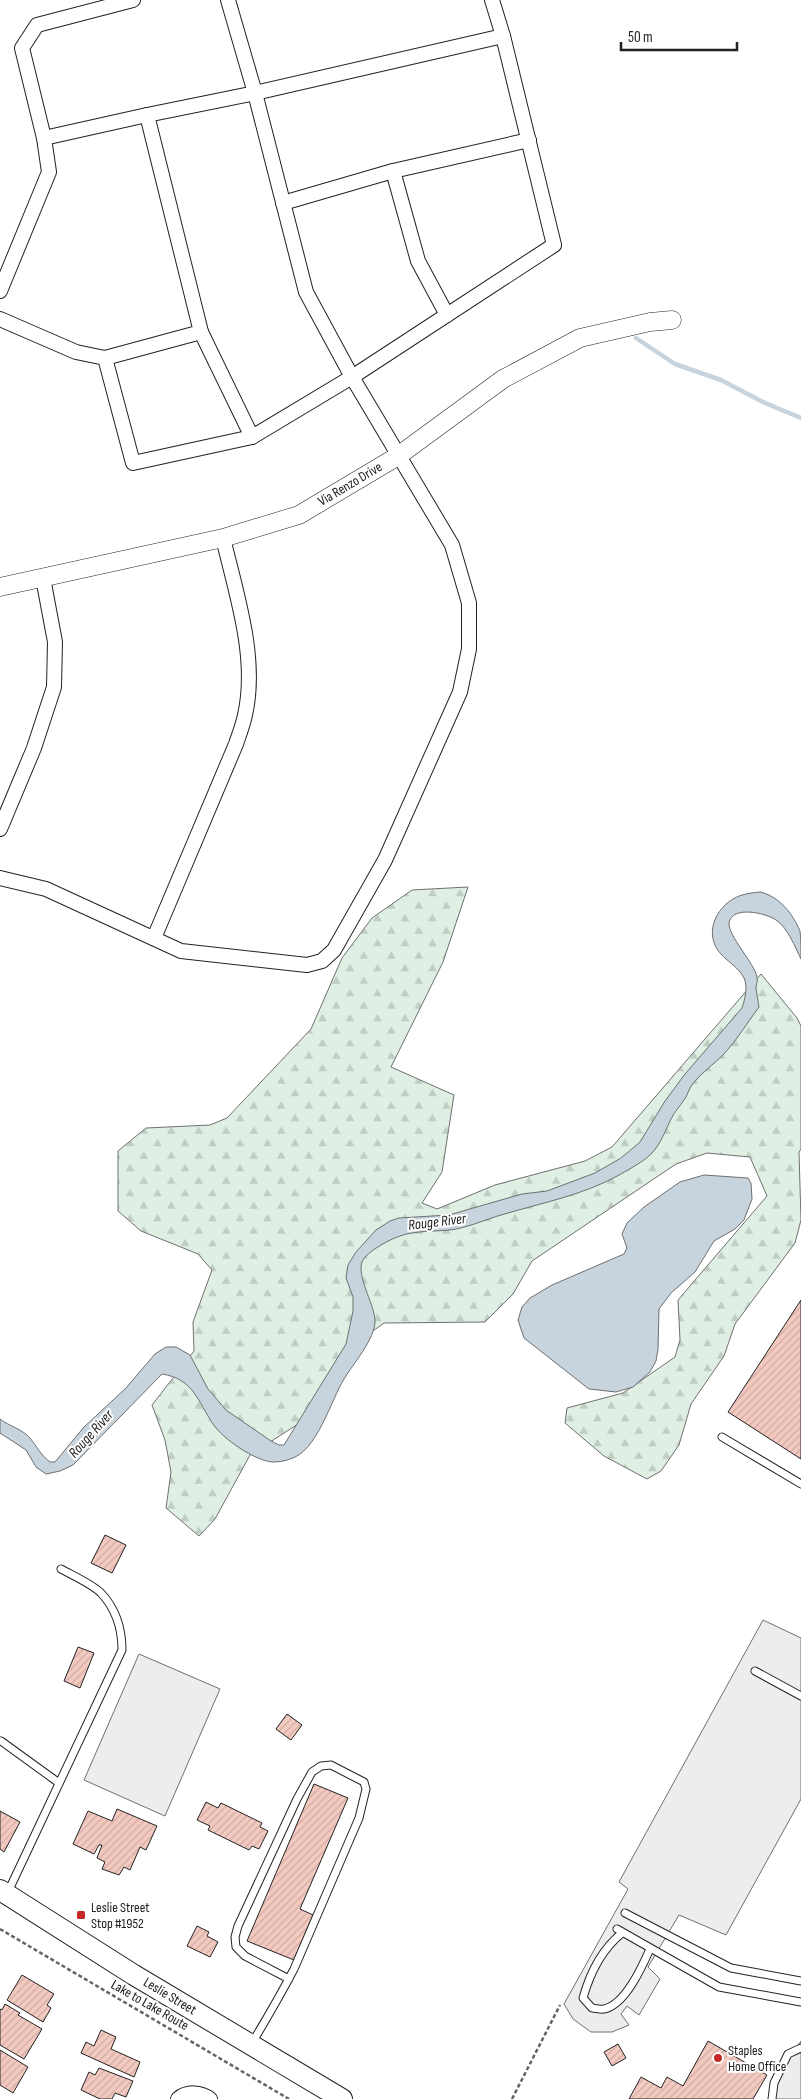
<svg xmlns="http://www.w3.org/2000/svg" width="801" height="2099" viewBox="0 0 801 2099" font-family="'Sofia Sans Condensed',sans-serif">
<defs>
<pattern id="forest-firs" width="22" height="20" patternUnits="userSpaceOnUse" patternTransform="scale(1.25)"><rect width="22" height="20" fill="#e0efe3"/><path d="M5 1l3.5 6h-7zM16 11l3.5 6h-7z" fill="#c0cdc2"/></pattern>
<pattern id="building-hatch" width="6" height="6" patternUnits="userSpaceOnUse" patternTransform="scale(1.25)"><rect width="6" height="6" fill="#f3c9c0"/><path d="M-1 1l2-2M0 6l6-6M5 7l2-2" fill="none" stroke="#d0aca5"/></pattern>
</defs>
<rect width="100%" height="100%" fill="#fff"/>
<path fill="url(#forest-firs)" stroke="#6f6f6f" d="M 468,887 L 443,962 L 391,1067 L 454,1095 L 442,1172 L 422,1203 L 437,1209 L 495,1185 L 585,1161 L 612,1147 L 761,974 L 797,1018 L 801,1026 L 801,1149 L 799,1152 L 801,1220 L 795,1243 L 735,1324 L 724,1356 L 691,1404 L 679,1445 L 661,1471 L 647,1479 L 604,1456 L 565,1423 L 567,1408 L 623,1393 L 675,1357 L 680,1340 L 678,1300 L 767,1196 L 750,1157 L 707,1153 L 676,1164 L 532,1261 L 513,1294 L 485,1322 L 384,1323 L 366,1336 L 315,1413 L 250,1455 L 215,1519 L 199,1536 L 166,1508 L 171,1472 L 165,1440 L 152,1405 L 194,1351 L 193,1322 L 212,1270 L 198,1254 L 141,1231 L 118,1211 L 118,1151 L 146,1128 L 210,1125 L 227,1118 L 311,1029 L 342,958 L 372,918 L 412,890 Z"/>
<g fill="#ededed" stroke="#6f6f6f">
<path d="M 763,1620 L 801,1638 L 801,1799 L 726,1935 L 679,1915 L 648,1967 L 660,1979 L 639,2015 L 627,2006 L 621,2014 L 629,2025 L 612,2032 L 591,2032 L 573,2019 L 564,2004 L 628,1889 L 619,1882 Z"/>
<path d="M 139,1654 L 220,1689 L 165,1816 L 84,1780 Z"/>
<path d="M 801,2041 L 801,2099 L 769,2099 L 775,2078 Z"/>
</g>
<g fill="#c7d3dd" stroke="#6f6f6f">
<path d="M 760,892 C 779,896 793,914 800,931 C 801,939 801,951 801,959 C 795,947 788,928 776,920 C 766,913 732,905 729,923 C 728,936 755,964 757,977 C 758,980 756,985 756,988 C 757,995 758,1001 759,1007 C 747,1023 737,1040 724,1054 C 714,1064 700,1074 692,1085 C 689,1089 688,1093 686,1097 C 681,1105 675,1111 671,1119 C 665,1131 661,1144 651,1154 C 643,1162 631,1168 621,1174 C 586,1194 546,1202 508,1213 C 492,1217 477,1224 461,1228 C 445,1232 429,1230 412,1233 C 397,1235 376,1246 365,1257 C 352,1271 375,1303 375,1321 C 375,1339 353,1364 344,1379 C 331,1400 317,1452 290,1459 C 286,1461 278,1462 273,1462 C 255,1461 223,1439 213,1424 C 198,1402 194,1379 162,1374 L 73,1465 L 60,1471 L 46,1474 L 36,1467 L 26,1450 L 0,1433 L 0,1419 C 9,1426 22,1429 30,1438 C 38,1448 39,1453 50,1462 L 55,1462 L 84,1427 L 126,1388 L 155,1354 L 166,1347 L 176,1347 L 190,1355 L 208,1389 L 226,1410 L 271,1441 L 279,1445 L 284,1445 L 346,1344 L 353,1311 L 353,1297 L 346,1278 L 348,1265 L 356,1252 L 376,1230 L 390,1221 L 399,1218 L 449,1215 L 522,1194 L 547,1191 L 595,1173 L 621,1158 L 640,1142 L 665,1101 L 685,1074 L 742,1008 C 745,999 748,987 744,978 C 738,966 724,960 717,949 C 706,931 716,909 733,899 C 741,894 751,893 760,892 Z"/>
<path d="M 704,1175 L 748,1178 L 751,1183 L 752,1199 L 744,1220 L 735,1229 L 714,1241 L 695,1272 L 671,1293 L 659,1309 L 658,1349 L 656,1361 L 650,1372 L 633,1387 L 616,1392 L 589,1389 L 524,1338 L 518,1320 L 522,1307 L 530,1298 L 552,1285 L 624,1254 L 627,1248 L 622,1234 L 627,1223 L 644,1207 L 680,1182 Z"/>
</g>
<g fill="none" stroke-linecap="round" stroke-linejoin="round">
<path stroke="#c7d3dd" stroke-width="4.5" d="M 636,338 L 675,364 L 721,380 L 765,403 L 801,418"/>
</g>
<g fill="url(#building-hatch)" stroke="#222">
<path d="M 801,1300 L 801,1459 L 728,1412 Z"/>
<path d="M 105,1535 L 126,1545 L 112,1573 L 91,1563 Z"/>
<path d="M 78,1647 L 94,1653 L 80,1688 L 64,1681 Z"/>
<path d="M 287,1714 L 302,1725 L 291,1740 L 276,1729 Z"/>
<path d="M 314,1784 L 348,1798 L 300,1909 L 313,1915 L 294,1960 L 247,1941 Z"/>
<path d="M 206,1802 L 218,1808 L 221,1803 L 262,1823 L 260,1827 L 268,1831 L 259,1849 L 252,1846 L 249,1850 L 208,1830 L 210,1826 L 197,1820 Z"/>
<path d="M 117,1809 L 157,1826 L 146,1850 L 140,1847 L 130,1870 L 124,1867 L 119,1875 L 102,1869 L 105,1862 L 97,1858 L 102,1845 L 99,1845 L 94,1854 L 73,1844 L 88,1811 L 112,1821 Z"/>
<path d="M 0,1811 L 20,1822 L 4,1852 L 0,1849 Z"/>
<path d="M 197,1926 L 209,1932 L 207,1936 L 218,1942 L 210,1957 L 187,1946 Z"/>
<path d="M 22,1975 L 54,1994 L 47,2005 L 51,2008 L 43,2022 L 7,2000 Z"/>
<path d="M 5,2004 L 20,2013 L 18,2015 L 42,2029 L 24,2059 L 0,2045 L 0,2009 L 2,2010 Z"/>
<path d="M 101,2030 L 116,2037 L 111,2049 L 140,2062 L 134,2077 L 81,2053 L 86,2042 L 94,2046 Z"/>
<path d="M 708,2041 L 767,2075 L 753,2099 L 629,2099 L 641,2077 L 661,2088 L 667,2077 L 683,2086 Z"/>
<path d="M 618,2044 L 626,2058 L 612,2066 L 604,2052 Z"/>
<path d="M 0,2050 L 28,2067 L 13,2093 L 0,2085 Z"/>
<path d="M 99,2068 L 133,2081 L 126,2097 L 115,2093 L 112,2099 L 100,2099 L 81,2090 L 89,2072 L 95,2075 Z"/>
</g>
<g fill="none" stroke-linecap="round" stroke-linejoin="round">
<g stroke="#222" stroke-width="9">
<g id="service">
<path d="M 722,1437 L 801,1484"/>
<path d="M 755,1671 L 801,1696"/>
<path d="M 1,1741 L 59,1783"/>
<path d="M 7,1894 L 122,1650 C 122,1629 116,1609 101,1593 C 92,1584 72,1575 61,1569"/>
<path d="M 625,1913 L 731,1968 L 801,1981"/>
<path d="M 617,1929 L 719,1987 L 801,2002"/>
<path d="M 622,1933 C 602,1949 590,1973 583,1998 L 592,2008 C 595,2008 601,2010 604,2009 C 625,2005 642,1967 650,1949"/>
<path d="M 252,2043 C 267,2018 281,1994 294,1969 L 359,1818 L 366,1789 L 364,1782 L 331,1765 L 321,1766 L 312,1772 L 297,1799 L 238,1926 L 235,1937 L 236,1947 L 245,1956 L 289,1979"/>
<path d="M 772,2099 L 774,2083 L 788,2054 L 801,2048"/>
</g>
</g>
<g stroke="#222" stroke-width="16">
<g id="minor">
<path d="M 44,138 L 147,115"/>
<path d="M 393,171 L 529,140"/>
<path d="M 283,203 L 393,171 L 418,261 L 447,315"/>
<path d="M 0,291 L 49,172 L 44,138 L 22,48 L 37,25 L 133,0"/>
<path d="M 0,319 L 76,352 L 105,358 L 133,463 L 252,437 L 352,377 L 306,292 L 255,93 L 228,0"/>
<path d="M 201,332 L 252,437"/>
<path d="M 105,358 L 201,332 L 147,115 L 255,93 L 503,36"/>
<path d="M 0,829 L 34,748 L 54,687 L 55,642 L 43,578"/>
<path d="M 0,878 L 46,889 L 181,951 L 307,965 L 322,961 L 334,950 L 385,860 L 460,692 L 469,649 L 469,603 L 452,545 L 352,377 L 554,245 L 503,36 L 492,0"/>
<path d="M 154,938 L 236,744 C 239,735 243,725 245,715 C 258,658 236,593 223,538"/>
<path d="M 178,2099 C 187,2091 201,2092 210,2099"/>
</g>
</g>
<g stroke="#222" stroke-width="19">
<path id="tertiary" d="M 0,587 L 223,538 L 299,515 L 398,456 L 503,379 L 580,338 L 650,322 L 672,320"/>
</g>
<g stroke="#222" stroke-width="22">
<path id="secondary" d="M 0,1890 L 134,1975 L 342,2099"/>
</g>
<g stroke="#646464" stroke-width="2.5" stroke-dasharray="4 2.5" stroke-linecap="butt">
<path d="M 0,1929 L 289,2099"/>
<path d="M 512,2099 L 560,2005"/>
</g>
<use href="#service" stroke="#fff" stroke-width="7"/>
<use href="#minor" stroke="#fff" stroke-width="14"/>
<use href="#tertiary" stroke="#fff" stroke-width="18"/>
<use href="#secondary" stroke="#fff" stroke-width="20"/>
</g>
<g fill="#c62828" stroke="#fff" stroke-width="2">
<rect x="76" y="1910" width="10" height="10" rx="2.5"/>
<circle cx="718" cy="2058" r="5"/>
</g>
<g text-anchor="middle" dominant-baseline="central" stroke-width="4" stroke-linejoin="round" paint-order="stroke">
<g font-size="14" fill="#222" stroke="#fff">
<text transform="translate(350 484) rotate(-31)">Via Renzo Drive</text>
<text transform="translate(170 1996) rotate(31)">Leslie Street</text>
<text transform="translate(150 2005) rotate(30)">Lake to Lake Route</text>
</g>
<g font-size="14" fill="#222" stroke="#fff" text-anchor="start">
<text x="91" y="1907">Leslie Street<tspan x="91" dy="16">Stop #1952</tspan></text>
<text x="728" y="2050">Staples<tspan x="728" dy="16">Home Office</tspan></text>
</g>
<g font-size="15" font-style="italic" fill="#222" stroke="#fff">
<text transform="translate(437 1222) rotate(-7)">Rouge River</text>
<text transform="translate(91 1434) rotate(-48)">Rouge River</text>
</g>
</g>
<path d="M621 42v8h116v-8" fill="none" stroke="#222222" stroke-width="2.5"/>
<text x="628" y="42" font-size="15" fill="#222222" stroke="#ffffff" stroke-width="4" paint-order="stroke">50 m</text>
</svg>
